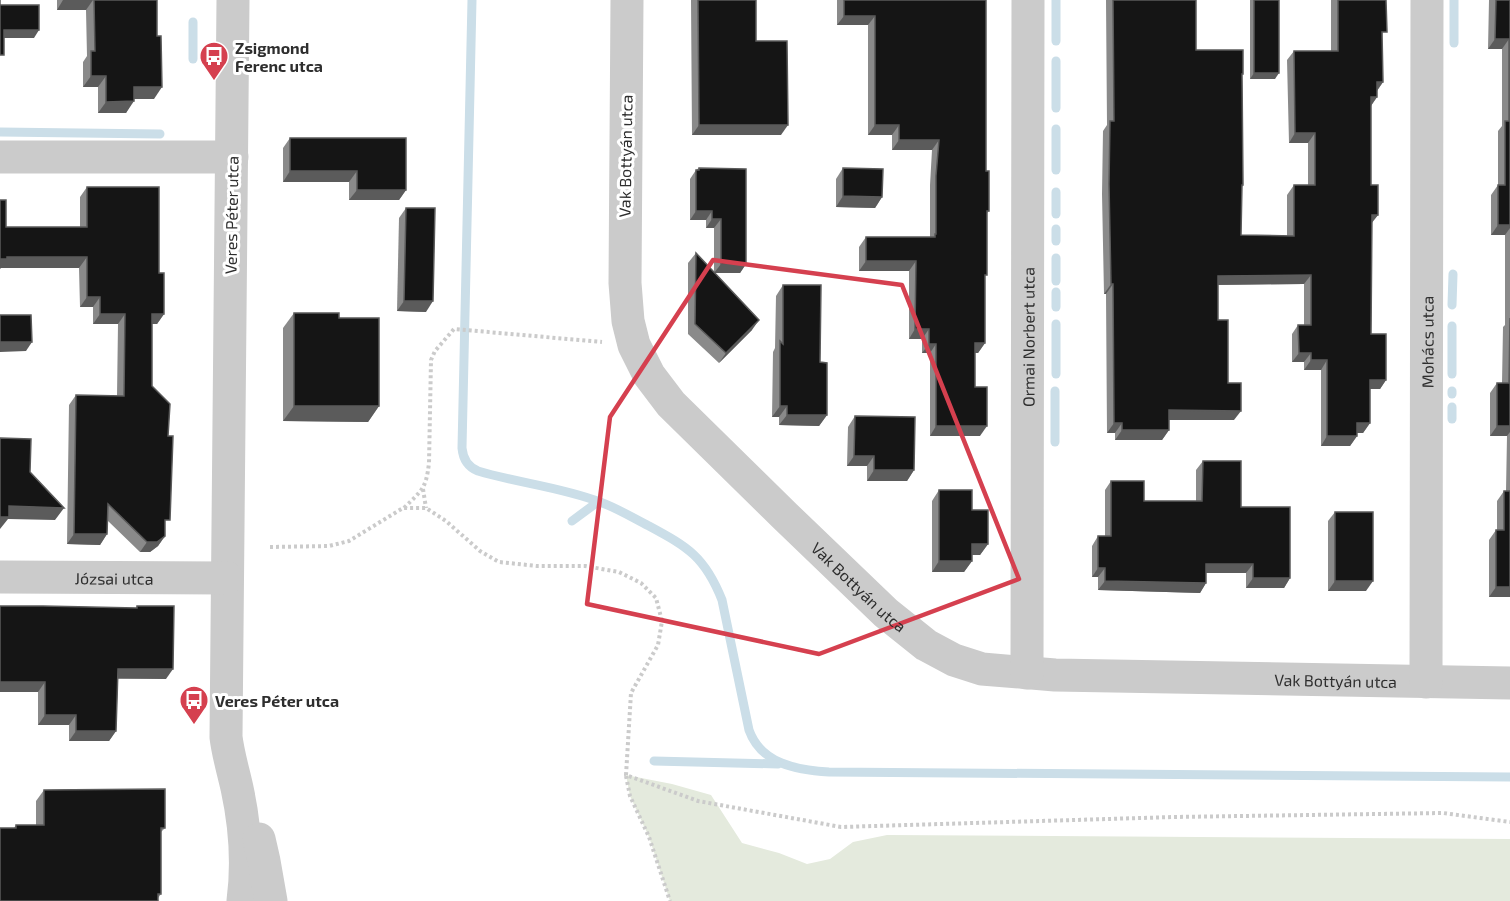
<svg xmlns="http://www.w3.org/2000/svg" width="1510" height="901" viewBox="0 0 1510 901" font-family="'Exo 2',sans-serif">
<rect width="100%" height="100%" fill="#fff"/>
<path fill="#e4eadd" d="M 626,775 L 672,784 L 711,795 L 742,843 L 779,853 L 807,864 L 830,859 L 853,842 L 887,835 L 1510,839 L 1510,901 L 670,901 L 649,837 L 630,796 Z"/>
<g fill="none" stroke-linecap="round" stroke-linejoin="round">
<g stroke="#cbdee8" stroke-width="9">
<path d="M 472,0 L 462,448 C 463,459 468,467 478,471 C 518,483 561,487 600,502 C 617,508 633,518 649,526 C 688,547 705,557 722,600 L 749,730 C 761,764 797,770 829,772 L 1510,777"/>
<path d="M 1056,0 L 1056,41"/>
<path d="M 193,22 L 193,59"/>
<path d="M 1454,43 L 1454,0"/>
<path d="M 1056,61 L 1056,108"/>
<path d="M 1056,129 L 1056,170"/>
<path d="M 0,132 L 160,134"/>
<path d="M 1056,192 L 1056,214"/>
<path d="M 1056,229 L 1056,241"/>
<path d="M 1056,258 L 1056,281"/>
<path d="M 1452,305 L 1453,274"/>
<path d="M 1056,307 L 1056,292"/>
<path d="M 1056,324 L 1056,374"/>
<path d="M 1452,326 L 1452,374"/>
<path d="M 1055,391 L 1055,442"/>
<path d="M 1452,391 L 1452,394"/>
<path d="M 1452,407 L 1452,419"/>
<path d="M 572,521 L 599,501"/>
<path d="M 654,761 L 778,764"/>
</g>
<g stroke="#cbcbcb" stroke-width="4" stroke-dasharray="3 3" stroke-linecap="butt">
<path d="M 423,489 L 426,508"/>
<path d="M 404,508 C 422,490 426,489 429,463 L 431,360 L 435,351 L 454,329 L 602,342"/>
<path d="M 270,547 L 329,546 L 349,541 L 403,508 L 426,508 L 446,521 L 480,551 L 499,562 L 537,566 L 585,566 L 619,572 L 641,583 L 656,598 L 662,621 L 658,645 L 631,693 L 626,775 L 698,801 L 841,827 L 1174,817 L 1443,813 L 1510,822"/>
<path d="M 626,776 L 630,796 L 649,837 L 670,901"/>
</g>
<g stroke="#cbcbcb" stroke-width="33">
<path d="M 233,0 L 226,737 C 228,754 233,770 237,788 C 245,825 248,863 243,901"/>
<path id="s1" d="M 627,0 L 625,283 L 628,321 L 634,345 L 649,375 L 671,404 L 785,516 L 886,613 L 926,645 L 954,660 L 982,669 L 1055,675 L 1510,683"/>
<path d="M 0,157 L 232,157"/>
<path id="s2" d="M 0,577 L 227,578"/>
<path id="s3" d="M 1027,673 L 1028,0"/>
<path id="s4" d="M 1426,682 L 1427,0"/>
<path d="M 259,839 L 264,861 L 271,901"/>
</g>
</g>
<g fill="#8a8a8a">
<path d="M 57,0 L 157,0 L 154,99 L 134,99 L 126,113 L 98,113 L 98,87 L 83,87 L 83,62 L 87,56 L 86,10 L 57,10 Z"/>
<path d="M 691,0 L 756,0 L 756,41 L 781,135 L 692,135 Z"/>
<path d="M 837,0 L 986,0 L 986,171 L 989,211 L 987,213 L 985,277 L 985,343 L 978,353 L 975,353 L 975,387 L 980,436 L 930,436 L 930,353 L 922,353 L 922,339 L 909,339 L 909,271 L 859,271 L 859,247 L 866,237 L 930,237 L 930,185 L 932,150 L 892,150 L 892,135 L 868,135 L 868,25 L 837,25 Z"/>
<path d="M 1106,0 L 1196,0 L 1196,50 L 1242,75 L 1243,185 L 1242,187 L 1241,235 L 1287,236 L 1287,195 L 1294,185 L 1308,185 L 1308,143 L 1289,143 L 1287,60 L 1294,51 L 1331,51 L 1331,0 L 1386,0 L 1382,38 L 1383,82 L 1377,91 L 1377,97 L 1371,106 L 1371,185 L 1378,215 L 1372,222 L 1371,334 L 1386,380 L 1380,389 L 1370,389 L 1370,423 L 1363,433 L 1357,433 L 1357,436 L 1350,446 L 1321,446 L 1321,370 L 1304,370 L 1304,362 L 1292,362 L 1292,334 L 1298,325 L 1304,325 L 1304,284 L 1218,285 L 1218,320 L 1234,420 L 1169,420 L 1169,430 L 1162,440 L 1115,440 L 1115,433 L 1107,433 L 1106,294 L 1104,294 L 1102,194 L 1103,131 L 1107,125 Z"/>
<path d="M 1250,0 L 1279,0 L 1275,79 L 1250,79 Z"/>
<path d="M 1489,0 L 1510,0 L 1510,597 L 1489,597 L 1489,540 L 1496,530 L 1497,530 L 1497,501 L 1504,491 L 1506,491 L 1507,436 L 1490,436 L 1490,393 L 1497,383 L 1502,383 L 1503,327 L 1505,325 L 1505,235 L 1491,235 L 1491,195 L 1498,185 L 1498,131 L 1502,126 L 1502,49 L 1488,49 Z"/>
<path d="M 290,138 L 406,190 L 399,200 L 349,200 L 349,182 L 283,182 L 283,148 Z"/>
<path d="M 699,168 L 746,264 L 740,273 L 714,273 L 752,330 L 719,363 L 688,334 L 688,263 L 696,253 L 714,273 L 714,228 L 706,228 L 706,220 L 690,220 L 690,179 L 696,170 Z"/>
<path d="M 843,168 L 882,197 L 875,208 L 836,207 L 836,179 Z"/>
<path d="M 87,187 L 159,273 L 164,314 L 157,324 L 152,324 L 152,386 L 165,527 L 165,536 L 158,546 L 150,552 L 140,552 L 108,521 L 107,534 L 100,545 L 67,544 L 69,405 L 76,395 L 117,396 L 118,324 L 93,324 L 93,307 L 80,307 L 79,268 L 1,268 L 6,227 L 80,227 L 80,197 Z"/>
<path d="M 406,208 L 426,312 L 397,311 L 399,218 Z"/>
<path d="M 783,285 L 820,362 L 827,415 L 819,426 L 779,425 L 779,417 L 772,417 L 773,352 L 775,348 L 776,296 Z"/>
<path d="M 294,313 L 339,318 L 379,406 L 368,422 L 283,421 L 283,328 Z"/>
<path d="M 855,416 L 914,470 L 907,481 L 867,481 L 867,466 L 847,466 L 848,427 Z"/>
<path d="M 1203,461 L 1241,507 L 1290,578 L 1284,588 L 1246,588 L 1246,573 L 1206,573 L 1206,583 L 1200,593 L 1098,590 L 1098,577 L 1092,577 L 1092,546 L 1098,536 L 1105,536 L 1105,490 L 1111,481 L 1144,501 L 1196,501 L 1196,470 Z"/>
<path d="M 939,490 L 972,510 L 988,544 L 980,555 L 972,555 L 972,561 L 964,572 L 932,572 L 932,501 Z"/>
<path d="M 1335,512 L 1366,591 L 1328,591 L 1328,521 Z"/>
<path d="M 137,606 L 166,679 L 118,679 L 116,731 L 109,741 L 69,741 L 69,725 L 38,725 L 38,692 L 0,692 L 136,608 Z"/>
<path d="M 44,790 L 165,828 L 161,832 L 161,894 L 158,898 L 14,828 L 16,825 L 36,825 L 36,801 Z"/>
</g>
<g fill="#5b5b5b">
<path d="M 63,0 L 93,0 L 86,10 L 57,10 Z"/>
<path d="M 844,16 L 875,16 L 868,25 L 837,25 Z"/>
<path d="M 4,30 L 39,30 L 34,38 L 0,38 Z"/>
<path d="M 1495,39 L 1509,39 L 1502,49 L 1488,49 Z"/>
<path d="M 1254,73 L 1279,73 L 1275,79 L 1250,79 Z"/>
<path d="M 91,76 L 106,76 L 98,87 L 83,87 Z"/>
<path d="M 1377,82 L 1383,82 L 1376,92 Z"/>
<path d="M 134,87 L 162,87 L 154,99 L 126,99 Z"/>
<path d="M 1371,97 L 1377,97 L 1370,107 Z"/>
<path d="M 134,101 L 126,113 L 98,113 L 106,102 Z"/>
<path d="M 699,125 L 788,125 L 781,135 L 692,135 Z"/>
<path d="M 875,125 L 899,125 L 892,135 L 868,135 Z"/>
<path d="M 1295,133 L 1315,133 L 1308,143 L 1289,143 Z"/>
<path d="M 899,140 L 939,140 L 932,150 L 892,150 Z"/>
<path d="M 290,171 L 357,171 L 349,182 L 283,182 Z"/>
<path d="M 357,190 L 406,190 L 399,200 L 349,200 Z"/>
<path d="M 843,196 L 882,197 L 875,208 L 836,207 Z"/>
<path d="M 696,211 L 712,211 L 706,220 L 690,220 Z"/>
<path d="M 1372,215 L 1378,215 L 1371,224 Z"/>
<path d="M 712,219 L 721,219 L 714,228 L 706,228 Z"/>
<path d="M 1498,225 L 1510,225 L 1510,228 L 1505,235 L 1491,235 Z"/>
<path d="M 7,257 L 87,257 L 79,268 L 1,268 L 0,269 L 0,259 Z"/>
<path d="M 866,261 L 916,261 L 909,271 L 859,271 Z"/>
<path d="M 721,264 L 746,264 L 740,273 L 714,273 Z"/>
<path d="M 1311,275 L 1304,284 L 1211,285 L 1218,276 Z"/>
<path d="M 1111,284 L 1113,284 L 1106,294 L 1104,294 Z"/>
<path d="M 87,297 L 100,297 L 93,307 L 80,307 Z"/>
<path d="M 404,301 L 433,301 L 426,312 L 397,311 Z"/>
<path d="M 100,314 L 125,314 L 118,324 L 93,324 Z"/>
<path d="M 152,314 L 164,314 L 157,324 L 145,324 Z"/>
<path d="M 759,320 L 752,330 L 719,363 L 726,353 Z"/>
<path d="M 915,329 L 929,329 L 922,339 L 909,339 Z"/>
<path d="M 0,342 L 32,342 L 26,351 L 0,352 Z"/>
<path d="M 975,343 L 985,343 L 978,353 L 968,353 Z"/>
<path d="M 929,344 L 936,344 L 930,353 L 922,353 Z"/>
<path d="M 1299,353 L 1311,353 L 1304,362 L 1292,362 Z"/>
<path d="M 1311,360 L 1327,360 L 1321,370 L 1304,370 Z"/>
<path d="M 1370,380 L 1386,380 L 1380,389 L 1363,389 Z"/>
<path d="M 294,406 L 379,406 L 368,422 L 283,421 Z"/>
<path d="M 780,406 L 787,406 L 779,417 L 772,417 Z"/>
<path d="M 1169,410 L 1241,411 L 1234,420 L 1162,420 Z"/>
<path d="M 787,415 L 827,415 L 819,426 L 779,425 Z"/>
<path d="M 1114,423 L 1122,423 L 1115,433 L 1107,433 Z"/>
<path d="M 1357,423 L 1370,423 L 1363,433 L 1350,433 Z"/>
<path d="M 936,426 L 987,426 L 980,436 L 930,436 Z"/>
<path d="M 1497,426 L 1510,426 L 1510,432 L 1507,436 L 1490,436 Z"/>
<path d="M 1122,430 L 1169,430 L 1162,440 L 1115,440 Z"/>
<path d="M 1327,436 L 1357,436 L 1350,446 L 1321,446 Z"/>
<path d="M 854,456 L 874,456 L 867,466 L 847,466 Z"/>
<path d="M 874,470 L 914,470 L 907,481 L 867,481 Z"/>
<path d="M 9,506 L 64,508 L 55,520 L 8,519 L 0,529 L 0,517 Z"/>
<path d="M 74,534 L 107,534 L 100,545 L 67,544 Z"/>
<path d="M 165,536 L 158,546 L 150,552 L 140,552 L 147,542 Z"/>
<path d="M 972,544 L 988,544 L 980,555 L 964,555 Z"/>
<path d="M 939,561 L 972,561 L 964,572 L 932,572 Z"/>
<path d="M 1206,564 L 1253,564 L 1246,573 L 1200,573 Z"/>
<path d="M 1098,568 L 1105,568 L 1098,577 L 1092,577 Z"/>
<path d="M 1253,578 L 1290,578 L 1284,588 L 1246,588 Z"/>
<path d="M 1105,581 L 1206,583 L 1200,593 L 1098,590 Z"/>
<path d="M 1335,581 L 1373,581 L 1366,591 L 1328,591 Z"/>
<path d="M 1496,587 L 1510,587 L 1510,597 L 1489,597 Z"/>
<path d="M 118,669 L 173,669 L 166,679 L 111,678 Z"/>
<path d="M 0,682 L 45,682 L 38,692 L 0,692 Z"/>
<path d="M 45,715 L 76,715 L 69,725 L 38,725 Z"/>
<path d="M 76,731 L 116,731 L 109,741 L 69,741 Z"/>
</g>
<g fill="#151515" stroke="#5b5b5b" stroke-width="1.5">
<path d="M 0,0 L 0,5 L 39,5 L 39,30 L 4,30 L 4,55 L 0,55 Z"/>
<path d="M 94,0 L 157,0 L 157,36 L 161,36 L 162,87 L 134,87 L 134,101 L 106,102 L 106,76 L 91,76 L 91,51 L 95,51 Z"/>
<path d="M 698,0 L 756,0 L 756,41 L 787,41 L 788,125 L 699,125 Z"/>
<path d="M 844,0 L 986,0 L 986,171 L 989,171 L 989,211 L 987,211 L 987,275 L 985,275 L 985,343 L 975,343 L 975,387 L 987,387 L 987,426 L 936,426 L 936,344 L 929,344 L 929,329 L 915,329 L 916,261 L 866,261 L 866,237 L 935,237 L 935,234 L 936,234 L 936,176 L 939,140 L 899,140 L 899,125 L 875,125 L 875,16 L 844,16 Z"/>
<path d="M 1113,0 L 1196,0 L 1196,50 L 1243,50 L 1243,74 L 1242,74 L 1243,185 L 1242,185 L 1241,235 L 1294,236 L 1294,185 L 1315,185 L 1315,133 L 1295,133 L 1294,51 L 1338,51 L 1338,0 L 1386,0 L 1387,32 L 1382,32 L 1383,82 L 1377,82 L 1377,97 L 1371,97 L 1371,185 L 1378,185 L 1378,215 L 1372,215 L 1371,334 L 1386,334 L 1386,380 L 1370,380 L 1370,423 L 1357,423 L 1357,436 L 1327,436 L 1327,360 L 1311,360 L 1311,353 L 1299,353 L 1298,325 L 1311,325 L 1311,275 L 1218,276 L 1218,320 L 1228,320 L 1228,383 L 1241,383 L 1241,411 L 1169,410 L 1169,430 L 1122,430 L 1122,423 L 1114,423 L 1113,284 L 1111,284 L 1109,184 L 1110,121 L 1114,121 Z"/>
<rect x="1254" y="0" width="25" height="73"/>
<path d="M 1496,0 L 1510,0 L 1510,225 L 1498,225 L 1498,185 L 1505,185 L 1505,121 L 1509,121 L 1509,39 L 1495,39 Z"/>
<path d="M 290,138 L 406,138 L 406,190 L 357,190 L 357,171 L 290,171 Z"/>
<path d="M 699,168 L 746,169 L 746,264 L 721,264 L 721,219 L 712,219 L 712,211 L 696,211 L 696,170 L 699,170 Z"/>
<path d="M 843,168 L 883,169 L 882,197 L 843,196 Z"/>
<path d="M 87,187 L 159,187 L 159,273 L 164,273 L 164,314 L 152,314 L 152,386 L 170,404 L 168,436 L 173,436 L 170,520 L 165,520 L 165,536 L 157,542 L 147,542 L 108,504 L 107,534 L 74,534 L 76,395 L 124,396 L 125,314 L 100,314 L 100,297 L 87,297 L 87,257 L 7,257 L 7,259 L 0,259 L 0,200 L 6,200 L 6,227 L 87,227 Z"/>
<path d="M 406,208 L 435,208 L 433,301 L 404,301 Z"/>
<path d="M 696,253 L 759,320 L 726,353 L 695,324 Z"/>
<path d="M 783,285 L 821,285 L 820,362 L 827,363 L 827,415 L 787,415 L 787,406 L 780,406 L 780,341 L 783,344 Z"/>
<path d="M 294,313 L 339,313 L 339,318 L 379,318 L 379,406 L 294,406 Z"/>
<path d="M 0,315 L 31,315 L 32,342 L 0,342 Z"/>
<path d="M 1510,318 L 1510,426 L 1497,426 L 1497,383 L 1509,383 Z"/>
<path d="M 855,416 L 915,417 L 914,470 L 874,470 L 874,456 L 854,456 Z"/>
<path d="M 0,438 L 31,439 L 30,472 L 64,508 L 9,506 L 9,517 L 0,517 Z"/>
<path d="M 1203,461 L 1241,461 L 1241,507 L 1290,507 L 1290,578 L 1253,578 L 1253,564 L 1206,564 L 1206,583 L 1105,581 L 1105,568 L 1098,568 L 1098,536 L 1111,536 L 1111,481 L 1144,481 L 1144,501 L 1202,501 Z"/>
<path d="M 939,490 L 972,490 L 972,510 L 988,510 L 988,544 L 972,544 L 972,561 L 939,561 Z"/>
<path d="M 1504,491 L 1510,491 L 1510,587 L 1496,587 L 1496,530 L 1504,530 Z"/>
<rect x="1335" y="512" width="38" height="69"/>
<path d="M 0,606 L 43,606 L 137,608 L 137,606 L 174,606 L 173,669 L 118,669 L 116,731 L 76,731 L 76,715 L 45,715 L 45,682 L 0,682 Z"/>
<path d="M 165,789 L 165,828 L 161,828 L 161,894 L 158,894 L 158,901 L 0,901 L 0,828 L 16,828 L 16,825 L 44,825 L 44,790 Z"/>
</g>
<path fill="none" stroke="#d5404f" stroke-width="4.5" stroke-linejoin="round" d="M 713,260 L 902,285 L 1019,579 L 819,654 L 587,604 L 610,417 Z"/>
<defs>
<g id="bus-pin" transform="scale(1.5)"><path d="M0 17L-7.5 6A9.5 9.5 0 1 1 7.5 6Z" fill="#d5404f" stroke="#fff"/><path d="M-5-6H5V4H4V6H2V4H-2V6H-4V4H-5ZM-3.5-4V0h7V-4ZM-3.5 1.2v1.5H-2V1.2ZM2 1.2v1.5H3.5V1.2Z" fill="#fff"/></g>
</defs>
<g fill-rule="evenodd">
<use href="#bus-pin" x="214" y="56"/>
<use href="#bus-pin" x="194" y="700"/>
</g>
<g text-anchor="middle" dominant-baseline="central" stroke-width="6" stroke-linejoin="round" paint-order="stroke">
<g font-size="16" font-weight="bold" fill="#2e2e2e" stroke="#fff" text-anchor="start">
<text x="235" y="47">Zsigmond<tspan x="235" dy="18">Ferenc utca</tspan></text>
<text x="215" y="700">Veres Péter utca</text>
</g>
<g font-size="16" fill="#2e2e2e" stroke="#fff">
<text transform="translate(625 156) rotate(-89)">Vak Bottyán utca</text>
<text transform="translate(231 215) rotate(-89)">Veres Péter utca</text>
<text stroke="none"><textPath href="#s3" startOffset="336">Ormai Norbert utca</textPath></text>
<text stroke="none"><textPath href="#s4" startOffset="340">Mohács utca</textPath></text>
<text stroke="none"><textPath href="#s2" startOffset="114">Józsai utca</textPath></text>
<text stroke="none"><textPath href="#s1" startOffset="678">Vak Bottyán utca</textPath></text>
<text stroke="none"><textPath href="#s1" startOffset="1182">Vak Bottyán utca</textPath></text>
</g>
</g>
</svg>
